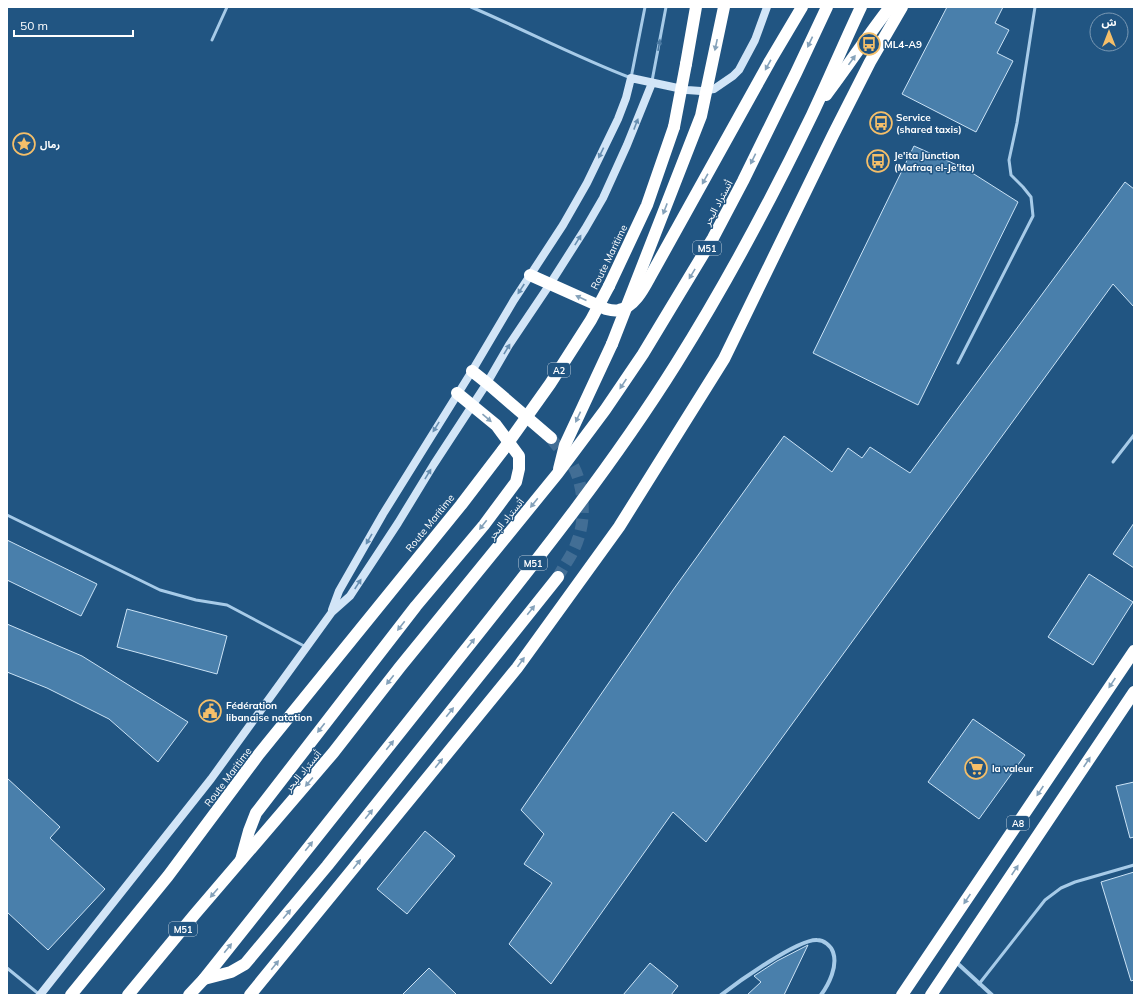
<svg xmlns="http://www.w3.org/2000/svg" width="1141" height="1002" viewBox="0 0 1141 1002" font-family="Mulish,'Noto Sans Arabic',sans-serif">
<rect width="100%" height="100%" fill="#215582"/>
<g fill="#497fab" stroke="#cbe3f6">
<path d="M 947,7 L 1003,7 L 995,23 L 1009,30 L 997,53 L 1013,61 L 976,132 L 902,94 Z"/>
<path d="M 914,146 L 966,169 L 1018,202 L 918,405 L 813,353 Z"/>
<path d="M 1125,182 L 1134,189 L 1134,307 L 1113,284 L 706,842 L 673,812 L 551,984 L 509,944 L 552,883 L 524,864 L 544,834 L 521,810 L 673,590 L 784,436 L 832,472 L 848,448 L 862,458 L 870,447 L 910,473 Z"/>
<path d="M 1134,523 L 1134,568 L 1113,554 Z"/>
<path d="M 7,540 L 97,584 L 81,616 L 7,580 Z"/>
<path d="M 1089,574 L 1133,602 L 1093,665 L 1048,637 Z"/>
<path d="M 127,609 L 227,636 L 217,674 L 117,647 Z"/>
<path d="M 7,624 L 82,656 L 188,722 L 158,762 L 109,719 L 47,688 L 7,672 Z"/>
<path d="M 973,719 L 1025,755 L 979,819 L 928,782 Z"/>
<path d="M 7,778 L 60,827 L 50,838 L 105,889 L 48,950 L 7,912 Z"/>
<path d="M 1134,782 L 1134,837 L 1130,838 L 1116,786 Z"/>
<path d="M 425,831 L 455,856 L 407,914 L 377,889 Z"/>
<path d="M 1134,872 L 1134,980 L 1131,981 L 1101,882 Z"/>
<path d="M 808,945 L 784,995 L 747,995 L 761,982 L 754,976 L 777,961 Z"/>
<path d="M 650,963 L 678,986 L 671,995 L 623,995 Z"/>
<path d="M 429,968 L 457,995 L 402,995 Z"/>
</g>
<g fill="none" stroke-linecap="round" stroke-linejoin="round">
<path stroke="#426e95" stroke-width="12" stroke-dasharray="12 6" stroke-linecap="butt" d="M 551,438 C 557,447 566,455 572,464 C 584,484 586,518 578,539 C 574,553 564,565 558,577"/>
<g stroke="#a7cbe8" stroke-width="3">
<path d="M 471,7 C 525,30 576,57 631,78 L 645,7"/>
<path d="M 212,40 L 227,7"/>
<path d="M 652,81 L 666,7"/>
<path d="M 958,363 L 1033,216 L 1031,197 L 1023,187 L 1011,175 L 1009,160 L 1017,123 L 1035,7"/>
<path d="M 1113,462 L 1134,435"/>
<path d="M 7,515 L 160,590 L 196,600 L 227,605 L 306,647"/>
<path d="M 7,968 L 40,995"/>
<path d="M 979,984 L 1045,900 L 1061,888 L 1075,882 L 1134,865"/>
</g>
<g stroke="#a7cbe8" stroke-width="4">
<path d="M 956,962 L 992,995"/>
<path d="M 721,995 C 738,982 798,939 817,940 C 824,940 831,946 833,952 C 838,966 829,984 821,995"/>
</g>
<g stroke="#d2e5f7" stroke-width="8">
<path d="M 332,610 L 339,591 L 383,514 L 472,371 L 514,300 L 563,225 L 587,183 L 618,119 L 626,98 L 631,78 L 687,90 L 701,91 L 714,89 L 733,76 L 739,70 L 755,40 L 767,7"/>
<path d="M 40,995 L 211,779 L 332,612 L 350,596 L 398,523 L 434,464 L 487,383 L 509,345 L 550,284 L 585,229 L 603,198 L 627,145 L 652,83"/>
</g>
<g stroke="#fff" stroke-width="12">
<path d="M 686,64 L 696,7"/>
<path d="M 826,95 C 848,66 868,35 890,7"/>
<path d="M 530,275 L 606,309 C 610,310 615,311 619,310 C 634,307 643,290 650,277 L 770,61 L 802,7"/>
<path d="M 609,286 L 647,205 L 674,127"/>
<path d="M 472,371 L 487,383 L 551,438"/>
<path d="M 559,469 L 565,445 L 612,344"/>
<path d="M 241,860 L 249,831 L 256,813 L 416,606 L 484,525 L 516,482 L 519,469 L 519,456 L 496,425 L 457,393"/>
<path d="M 204,979 L 231,972 L 245,964 L 327,866 L 558,577"/>
<path d="M 71,995 L 168,876 L 259,754 L 461,505 L 503,450"/>
<path d="M 128,995 L 195,914 L 333,753 L 400,667 L 558,473 L 605,410 L 643,354 L 713,238 L 743,181 L 796,73 L 827,7"/>
<path d="M 189,995 L 204,979 C 286,875 369,772 451,668 C 529,570 609,471 676,364 C 726,284 771,200 812,115 C 829,79 844,43 861,7"/>
<path d="M 250,995 L 517,668 L 619,527 L 724,359 L 833,135 L 870,62 L 902,7"/>
<path d="M 902,995 L 1134,651"/>
<path d="M 931,995 L 1134,692"/>
</g>
<g stroke="#fff" stroke-width="12">
<path d="M 674,127 L 686,64"/>
<path d="M 612,344 L 701,116 L 724,7"/>
<path d="M 503,450 L 550,384 L 591,320 L 609,286"/>
</g>
</g>
<defs><path id="oneway-solid" d="M-6-.8H1V-3.2L6.5 0L1 3.2V.8H-6Z"/></defs>
<g fill="#85a2ba">
<use href="#oneway-solid" transform="translate(810 42) rotate(115)"/>
<use href="#oneway-solid" transform="translate(716 45) rotate(102)"/>
<use href="#oneway-solid" transform="translate(852 60) rotate(-54)"/>
<use href="#oneway-solid" transform="translate(768 65) rotate(119)"/>
<use href="#oneway-solid" transform="translate(753 159) rotate(116)"/>
<use href="#oneway-solid" transform="translate(705 179) rotate(119)"/>
<use href="#oneway-solid" transform="translate(665 209) rotate(111)"/>
<use href="#oneway-solid" transform="translate(692 274) rotate(121)"/>
<use href="#oneway-solid" transform="translate(581 298) rotate(-156)"/>
<use href="#oneway-solid" transform="translate(623 384) rotate(124)"/>
<use href="#oneway-solid" transform="translate(578 417) rotate(115)"/>
<use href="#oneway-solid" transform="translate(487 418) rotate(41)"/>
<use href="#oneway-solid" transform="translate(534 503) rotate(129)"/>
<use href="#oneway-solid" transform="translate(483 525) rotate(128)"/>
<use href="#oneway-solid" transform="translate(531 610) rotate(-51)"/>
<use href="#oneway-solid" transform="translate(401 626) rotate(128)"/>
<use href="#oneway-solid" transform="translate(471 643) rotate(-51)"/>
<use href="#oneway-solid" transform="translate(521 662) rotate(-54)"/>
<use href="#oneway-solid" transform="translate(390 680) rotate(128)"/>
<use href="#oneway-solid" transform="translate(1112 683) rotate(124)"/>
<use href="#oneway-solid" transform="translate(450 712) rotate(-51)"/>
<use href="#oneway-solid" transform="translate(321 728) rotate(128)"/>
<use href="#oneway-solid" transform="translate(390 745) rotate(-51)"/>
<use href="#oneway-solid" transform="translate(1087 762) rotate(-56)"/>
<use href="#oneway-solid" transform="translate(439 763) rotate(-51)"/>
<use href="#oneway-solid" transform="translate(309 782) rotate(130)"/>
<use href="#oneway-solid" transform="translate(1040 791) rotate(124)"/>
<use href="#oneway-solid" transform="translate(369 814) rotate(-51)"/>
<use href="#oneway-solid" transform="translate(309 846) rotate(-51)"/>
<use href="#oneway-solid" transform="translate(357 864) rotate(-51)"/>
<use href="#oneway-solid" transform="translate(1015 870) rotate(-56)"/>
<use href="#oneway-solid" transform="translate(214 893) rotate(131)"/>
<use href="#oneway-solid" transform="translate(967 899) rotate(124)"/>
<use href="#oneway-solid" transform="translate(287 914) rotate(-50)"/>
<use href="#oneway-solid" transform="translate(228 948) rotate(-51)"/>
<use href="#oneway-solid" transform="translate(275 965) rotate(-51)"/>
</g>
<use fill="#4978a1" href="#oneway-solid" transform="translate(659 45) rotate(-80)"/>
<g fill="#688fb1">
<use href="#oneway-solid" transform="translate(636 124) rotate(-69)"/>
<use href="#oneway-solid" transform="translate(601 153) rotate(116)"/>
<use href="#oneway-solid" transform="translate(578 240) rotate(-58)"/>
<use href="#oneway-solid" transform="translate(521 289) rotate(123)"/>
<use href="#oneway-solid" transform="translate(507 349) rotate(-59)"/>
<use href="#oneway-solid" transform="translate(436 427) rotate(122)"/>
<use href="#oneway-solid" transform="translate(428 474) rotate(-59)"/>
<use href="#oneway-solid" transform="translate(369 539) rotate(120)"/>
<use href="#oneway-solid" transform="translate(358 584) rotate(-57)"/>
</g>
<defs>
<g id="bus-ring" transform="scale(1.15)"><circle r="9.5" fill="#215582" stroke="#f5bf69" stroke-width="1.5"/><path d="M-5-6H5V4H4V6H2V4H-2V6H-4V4H-5ZM-3.5-4V0h7V-4ZM-3.5 1.2v1.5H-2V1.2ZM2 1.2v1.5H3.5V1.2Z" fill="#f5bf69"/></g>
<g id="sight-ring" transform="scale(1.15)"><circle r="9.5" fill="#215582" stroke="#f5bf69" stroke-width="1.5"/><path d="M0-6L1.8-2.2L6-1.7L2.9 1.2L3.7 5.4L0 3.3L-3.7 5.4L-2.9 1.2L-6-1.7L-1.8-2.2Z" fill="#f5bf69"/></g>
<g id="civic-ring" transform="scale(1.15)"><circle r="9.5" fill="#215582" stroke="#f5bf69" stroke-width="1.5"/><path d="M-.6-6.5H3V-4.5H.6V-3L4-1V1h2V6H-6V1h2V-1L-.6-3ZM-1.2 2.5V6h2.4V2.5Z" fill="#f5bf69"/></g>
<g id="supermarket-ring" transform="scale(1.15)"><circle r="9.5" fill="#215582" stroke="#f5bf69" stroke-width="1.5"/><path d="M-6-5.5h2.5l.6 2H6L4.5 2H-2.5L-4.4-4H-6ZM-1.5 3.2a1.3 1.3 0 1 0 .1 0ZM3 3.2a1.3 1.3 0 1 0 .1 0Z" fill="#f5bf69"/></g>
</defs>
<g fill-rule="evenodd">
<use href="#bus-ring" x="869" y="44"/>
<use href="#bus-ring" x="881" y="123"/>
<use href="#sight-ring" x="24" y="144"/>
<use href="#bus-ring" x="878" y="161"/>
<use href="#civic-ring" x="210" y="711"/>
<use href="#supermarket-ring" x="976" y="768"/>
</g>
<g text-anchor="middle" dominant-baseline="central" stroke-width="3" stroke-linejoin="round" paint-order="stroke">
<g fill="#215582" stroke="#bcccda" stroke-width="1">
<rect x="693" y="241" width="28" height="14" rx="3"/>
<rect x="548" y="363" width="22" height="14" rx="3"/>
<rect x="519" y="556" width="28" height="14" rx="3"/>
<rect x="1007" y="816" width="22" height="14" rx="3"/>
<rect x="169" y="922" width="28" height="14" rx="3"/>
</g>
<g font-size="9" font-weight="bold" fill="#fff">
<text x="707" y="248">M51</text>
<text x="559" y="370">A2</text>
<text x="533" y="563">M51</text>
<text x="1018" y="823">A8</text>
<text x="183" y="929">M51</text>
</g>
<g font-size="10" font-weight="bold" fill="#fff" stroke="#215582" text-anchor="start">
<text x="884" y="44">ML4-A9</text>
<text x="896" y="117">Service<tspan x="896" dy="12">(shared taxis)</tspan></text>
<text x="40" y="144">رمال</text>
<text x="894" y="155">Je'ita Junction<tspan x="894" dy="12">(Mafraq el-Je'ita)</tspan></text>
<text x="226" y="705">Fédération<tspan x="226" dy="12">libanaise natation</tspan></text>
<text x="992" y="768">la valeur</text>
</g>
<g font-size="10" fill="#fff" stroke="#215582">
<text transform="translate(718 203) rotate(-62)">أتستراد البحر</text>
<text transform="translate(609 257) rotate(-64)">Route Maritime</text>
<text transform="translate(506 519) rotate(-51)">أتستراد البحر</text>
<text transform="translate(430 523) rotate(-51)">Route Maritime</text>
<text transform="translate(303 771) rotate(-50)">أتستراد البحر</text>
<text transform="translate(228 777) rotate(-53)">Route Maritime</text>
</g>
</g>
<rect width="1141" height="1002" fill="none" stroke="#ffffff" stroke-width="16"/>
<g transform="translate(1109 32)"><circle r="19" fill="#215582" stroke="#7a99b4"/>
<path d="M0-3L7 15L0 10L-7 15Z" fill="#f5bf69"/>
<text y="-6" font-size="11" font-weight="bold" text-anchor="middle" fill="#ffffff">ش</text>
</g>
<path d="M14 30v6h119v-6" fill="none" stroke="#ffffff" stroke-width="2"/>
<text x="20" y="30" font-size="12" fill="#ffffff" stroke="#215582" stroke-width="3" paint-order="stroke">50 m</text>
</svg>
